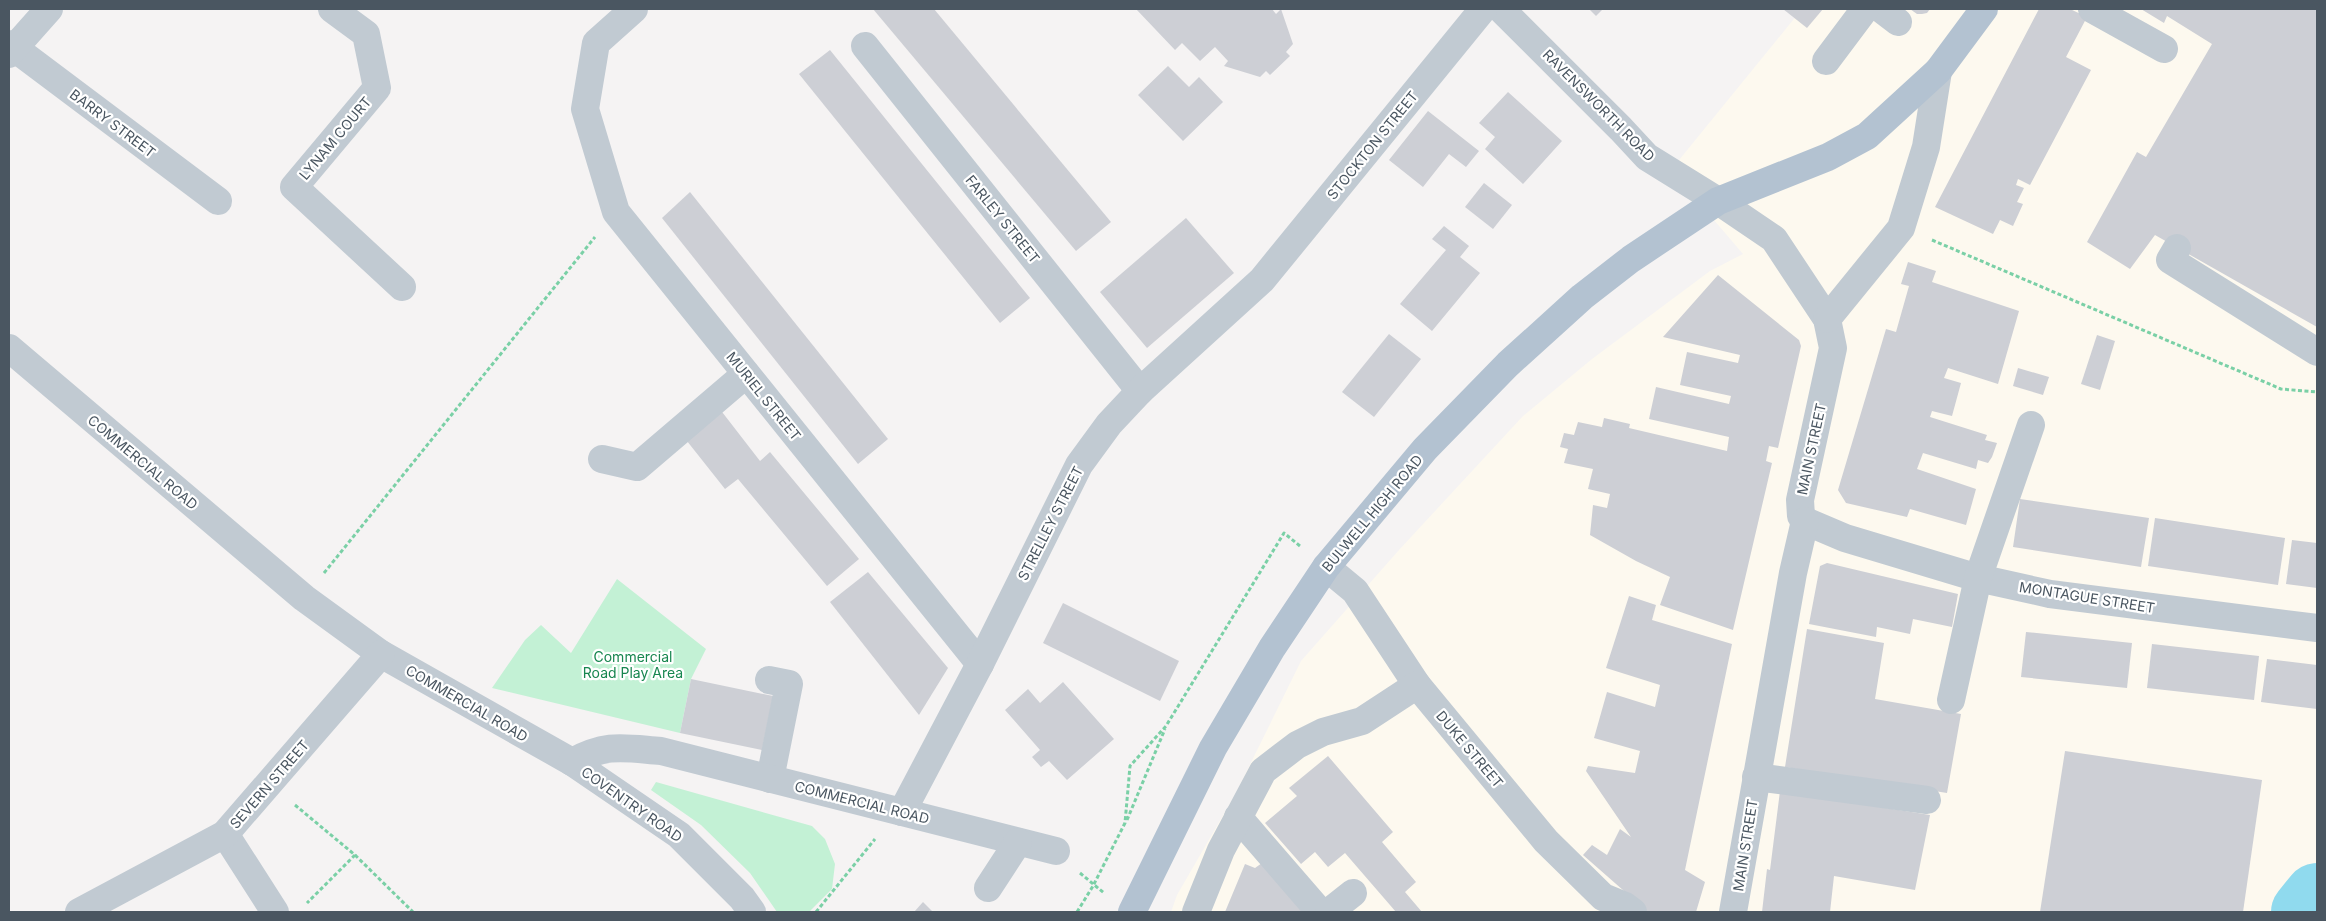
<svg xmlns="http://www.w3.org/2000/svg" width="2326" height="921" viewBox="0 0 2326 921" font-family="Inter,sans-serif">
<rect width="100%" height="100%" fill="#f5f3f3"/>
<path fill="#fdf9ef" d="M 1802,9 L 2317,9 L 2317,912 L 1171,912 L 1177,895 L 1236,793 L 1301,661 L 1399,550 L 1523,416 L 1592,359 L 1710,271 L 1743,254 L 1696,199 L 1675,165 Z"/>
<g fill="#c3f1d5">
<path d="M 617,579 L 706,649 L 691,679 L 680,733 L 492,688 L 525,640 L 541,625 L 571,653 Z"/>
<path d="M 656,782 L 812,826 L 825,839 L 835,864 L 832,889 L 809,912 L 777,912 L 750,873 L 701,825 L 651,790 Z"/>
</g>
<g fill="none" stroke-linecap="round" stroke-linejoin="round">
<path stroke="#90daee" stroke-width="66" d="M 2304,912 L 2317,896"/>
</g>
<g fill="#cdcfd5">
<path d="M 873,9 L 934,9 L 1111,222 L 1076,251 Z"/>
<path d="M 1136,9 L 1272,9 L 1276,14 L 1281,9 L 1293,44 L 1286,52 L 1290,56 L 1270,75 L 1266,71 L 1260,77 L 1224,66 L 1228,61 L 1215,47 L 1200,61 L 1182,43 L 1175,50 Z"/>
<path d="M 1589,9 L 1603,9 L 1596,16 Z"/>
<path d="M 1783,9 L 1823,9 L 1807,28 Z"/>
<path d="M 1910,9 L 1930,9 L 1927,13 L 1922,14 L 1917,14 Z"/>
<path d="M 2039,9 L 2070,9 L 2087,17 L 2066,57 L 2091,70 L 2030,185 L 2018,179 L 2016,185 L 2024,188 L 2017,202 L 2023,204 L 2013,226 L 2000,220 L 1993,234 L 1935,207 Z"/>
<path d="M 2141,9 L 2317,9 L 2317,327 L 2155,235 L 2130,269 L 2087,242 L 2137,152 L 2146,157 L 2212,44 L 2167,16 L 2164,23 Z"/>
<path d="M 830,50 L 1030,298 L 1000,323 L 799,74 Z"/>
<path d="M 1168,66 L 1189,87 L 1199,77 L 1223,102 L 1183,141 L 1138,95 Z"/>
<path d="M 1508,92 L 1562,141 L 1523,184 L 1485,149 L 1495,137 L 1479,123 Z"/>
<path d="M 1428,111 L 1479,151 L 1466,167 L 1449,154 L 1423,187 L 1389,160 Z"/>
<path d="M 1484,183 L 1512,205 L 1493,229 L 1465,207 Z"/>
<path d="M 690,192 L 888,439 L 858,464 L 662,218 Z"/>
<path d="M 1186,218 L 1234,273 L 1147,348 L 1100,292 Z"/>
<path d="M 1444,226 L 1469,246 L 1460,257 L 1480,273 L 1432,331 L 1400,304 L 1446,250 L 1432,239 Z"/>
<path d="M 1908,262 L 1936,271 L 1932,282 L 2019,311 L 1998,384 L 1948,368 L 1944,378 L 1961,383 L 1952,416 L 1932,411 L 1930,417 L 1987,435 L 1985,440 L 1997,443 L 1992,457 L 1988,463 L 1978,460 L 1976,469 L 1923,453 L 1917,469 L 1976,489 L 1966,525 L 1910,509 L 1907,517 L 1846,503 L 1838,490 L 1886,329 L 1896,332 L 1909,286 L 1901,284 Z"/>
<path d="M 1718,275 L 1799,340 L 1801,346 L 1778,448 L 1769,446 L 1766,461 L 1772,463 L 1733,630 L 1660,605 L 1670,577 L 1636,561 L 1590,535 L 1593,505 L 1607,508 L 1610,494 L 1588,489 L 1593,469 L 1564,463 L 1568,449 L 1560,447 L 1564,433 L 1574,435 L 1578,422 L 1602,427 L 1604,418 L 1630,424 L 1629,428 L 1727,451 L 1729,437 L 1649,419 L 1656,387 L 1729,404 L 1731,396 L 1680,385 L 1687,352 L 1738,363 L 1740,355 L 1663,337 Z"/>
<path d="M 1389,334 L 1421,359 L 1374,417 L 1342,392 Z"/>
<path d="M 2097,335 L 2115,341 L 2100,390 L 2081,384 Z"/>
<path d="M 2018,368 L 2049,377 L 2043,395 L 2013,386 Z"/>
<path d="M 719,408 L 760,461 L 770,452 L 859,559 L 827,586 L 738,479 L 725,489 L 683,436 Z"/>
<path d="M 2020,499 L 2149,518 L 2141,567 L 2013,547 Z"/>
<path d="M 2155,518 L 2285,538 L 2278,585 L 2148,566 Z"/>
<path d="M 2292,540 L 2317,543 L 2317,588 L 2286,584 Z"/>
<path d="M 1827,563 L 1958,594 L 1952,627 L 1913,619 L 1910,634 L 1877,627 L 1876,637 L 1809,624 L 1820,566 Z"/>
<path d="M 868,572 L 948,668 L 919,715 L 830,602 Z"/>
<path d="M 1629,596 L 1656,605 L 1652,620 L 1732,644 L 1685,870 L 1705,882 L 1696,912 L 1648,912 L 1583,855 L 1592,845 L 1607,855 L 1620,829 L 1631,837 L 1586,771 L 1588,766 L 1635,773 L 1640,751 L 1594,738 L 1607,692 L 1655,707 L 1660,685 L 1606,668 Z"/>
<path d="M 1063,603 L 1179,661 L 1160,701 L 1043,643 Z"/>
<path d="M 1807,629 L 1884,643 L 1875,699 L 1961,714 L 1947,793 L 1785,767 Z"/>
<path d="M 2026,632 L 2132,643 L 2127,688 L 2021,677 Z"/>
<path d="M 2152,644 L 2259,656 L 2254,700 L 2147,688 Z"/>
<path d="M 2267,659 L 2317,665 L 2317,709 L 2261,702 Z"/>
<path d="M 691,679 L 773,696 L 762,750 L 680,733 Z"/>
<path d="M 1063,682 L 1114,739 L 1067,780 L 1049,761 L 1041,767 L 1032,757 L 1040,750 L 1005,710 L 1028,689 L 1040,703 Z"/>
<path d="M 2065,751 L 2262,780 L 2243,912 L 2040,912 Z"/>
<path d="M 1328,756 L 1393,832 L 1382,842 L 1416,882 L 1405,892 L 1422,912 L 1396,912 L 1345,853 L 1328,867 L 1315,852 L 1301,864 L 1265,823 L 1297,796 L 1289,788 Z"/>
<path d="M 1780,791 L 1930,815 L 1915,890 L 1834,876 L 1830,912 L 1762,912 L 1767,869 L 1770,870 Z"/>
<path d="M 1262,863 L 1306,912 L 1225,912 L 1245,864 L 1255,868 Z"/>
<path d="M 923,902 L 933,912 L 914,912 Z"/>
</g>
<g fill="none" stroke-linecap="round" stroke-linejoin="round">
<g stroke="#7ad0a6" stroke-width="3" stroke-dasharray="4 2.5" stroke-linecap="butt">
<path d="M 1932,240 L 2281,389 L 2317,392"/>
<path d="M 324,573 L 595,237"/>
<path d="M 295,805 L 355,855 L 307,903"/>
<path d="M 1127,820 L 1165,729"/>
<path d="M 355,855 L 413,912"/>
<path d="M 1080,873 L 1104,893"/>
<path d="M 816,912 L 875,839"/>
<path d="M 1077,912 L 1093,886 L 1125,823 L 1130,766 L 1166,726 L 1284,533 L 1300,546"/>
</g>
<g stroke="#c1cad2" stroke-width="28">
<path d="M 332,9 L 366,34 L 377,88 L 294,187 L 402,287"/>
<path d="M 634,9 L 596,43 L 585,109 L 616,212 L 980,664"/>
<path d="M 1501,9 L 1621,129 L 1647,157 L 1718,201 L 1774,239 L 1827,319 L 1833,348 L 1800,500 L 1801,516 L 1805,521"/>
<path d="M 1881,9 L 1898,22"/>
<path d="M 2092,9 L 2164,49"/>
<path d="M 9,44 L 218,201"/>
<path d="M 865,46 L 1140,391"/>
<path d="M 9,54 L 49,9"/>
<path d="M 1826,61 L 1865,9"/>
<path d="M 2177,248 L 2170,260 L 2317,352"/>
<path d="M 1827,319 L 1901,228 L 1926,147 L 1938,71"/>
<path d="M 9,348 L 304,598 L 381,654 L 572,762 L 679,835 L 742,898 L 752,912"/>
<path d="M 602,459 L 637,467 L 746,374"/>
<path d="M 1805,521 L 1845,538 L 1978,578 L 2050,594 L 2317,628"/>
<path d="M 1326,567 L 1355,591 L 1417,685 L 1546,841 L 1603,897 L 1625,906 L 1633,912"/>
<path d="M 769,680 L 789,684 L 770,779"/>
<path d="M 1951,700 L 1978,578 L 2031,425"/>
<path d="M 572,762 C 607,743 623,748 661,751 L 1056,851"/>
<path d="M 1756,777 L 1927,800"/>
<path d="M 902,812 L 980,664 L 1079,465 L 1109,424 L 1140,391 L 1262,280 L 1483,9"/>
<path d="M 1238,817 L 1320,912"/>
<path d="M 225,834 L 275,912"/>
<path d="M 988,888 L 1018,842"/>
<path d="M 79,912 L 225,834 L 381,654"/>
<path d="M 1196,912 L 1221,850 L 1263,771 L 1297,745 L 1323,732 L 1362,721 L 1417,685"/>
<path d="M 1329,912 L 1353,893"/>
<path d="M 1733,912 L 1793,573 L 1805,521"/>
</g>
<path stroke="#b3c2d1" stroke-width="28" d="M 1132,912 L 1213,748 L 1272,648 L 1326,567 L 1425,449 L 1508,364 L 1582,297 L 1631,259 L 1718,201 L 1828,157 L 1867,136 L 1938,71 L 1984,9"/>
</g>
<g text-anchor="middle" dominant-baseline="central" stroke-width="4.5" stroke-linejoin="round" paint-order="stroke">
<g font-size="14" fill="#4a5661" stroke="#fff">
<text transform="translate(1599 105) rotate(45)">RAVENSWORTH ROAD</text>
<text transform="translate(113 123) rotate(37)">BARRY STREET</text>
<text transform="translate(335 138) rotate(-50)">LYNAM COURT</text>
<text transform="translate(1372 145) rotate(-51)">STOCKTON STREET</text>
<text transform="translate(1003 219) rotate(51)">FARLEY STREET</text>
<text transform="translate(764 396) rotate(51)">MURIEL STREET</text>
<text transform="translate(1811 449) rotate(-78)">MAIN STREET</text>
<text transform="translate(143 462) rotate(40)">COMMERCIAL ROAD</text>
<text transform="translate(1372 513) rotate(-50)">BULWELL HIGH ROAD</text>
<text transform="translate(1050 523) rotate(-63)">STRELLEY STREET</text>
<text transform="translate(2087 597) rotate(9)">MONTAGUE STREET</text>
<text transform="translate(467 703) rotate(30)">COMMERCIAL ROAD</text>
<text transform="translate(1470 749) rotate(50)">DUKE STREET</text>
<text transform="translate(269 784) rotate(-49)">SEVERN STREET</text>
<text transform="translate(862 802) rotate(14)">COMMERCIAL ROAD</text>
<text transform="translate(632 804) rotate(35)">COVENTRY ROAD</text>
<text transform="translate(1745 845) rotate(-81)">MAIN STREET</text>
</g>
<g font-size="14" fill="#17864f" stroke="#fff">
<text x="633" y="656">Commercial<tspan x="633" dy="16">Road Play Area</tspan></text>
</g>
</g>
<rect width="2326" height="921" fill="none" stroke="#4a5661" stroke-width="20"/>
</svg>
